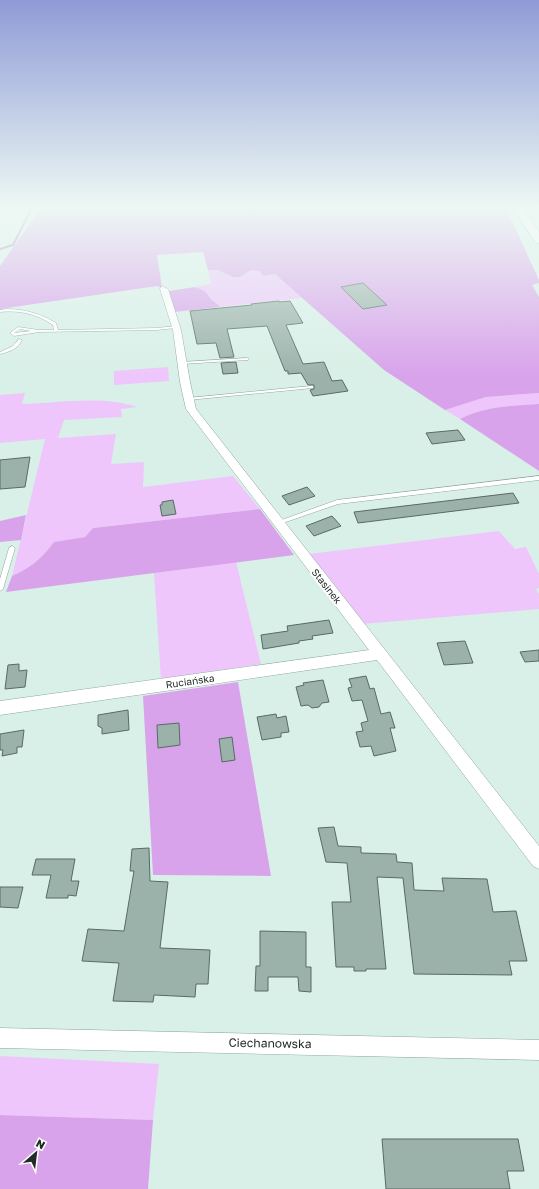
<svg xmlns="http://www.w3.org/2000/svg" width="539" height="1189" viewBox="0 0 539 1189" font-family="'Golos Text',sans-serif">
<rect width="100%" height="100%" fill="#d8f0e7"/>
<g fill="#eec6fb">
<path d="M 208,270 L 218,270 L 233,277 L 240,277 L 251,270 L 260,271 L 263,276 L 275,274 L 302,298 L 220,307 C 217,303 213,302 210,298 C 206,291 204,290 195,287 L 211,284 Z"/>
<path d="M 168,367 L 169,381 L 114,385 L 114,371 Z"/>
<path d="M 25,393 L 22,404 C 58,403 103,395 137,407 L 121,409 L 122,417 L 64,420 L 58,438 L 116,434 L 111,464 L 144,462 L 143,487 L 233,476 L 260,509 L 93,528 L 85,537 L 54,542 C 41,559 32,567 12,576 L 45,439 L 0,443 L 0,395 Z"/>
<path d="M 539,393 L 539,404 C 510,406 486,406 460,419 L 445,410 L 486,397 Z"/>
<path d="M 499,531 L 515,549 L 526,547 L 539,574 L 539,588 L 536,589 L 539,594 L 539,609 L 362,624 L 309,554 Z"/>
<path d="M 236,562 L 261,664 L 161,679 L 154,573 Z"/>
<path d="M 0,1056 L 159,1064 L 153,1120 L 0,1115 Z"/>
</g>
<g fill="#d9a3eb">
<path d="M 41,208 L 506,208 L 539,280 L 539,283 L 532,285 L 539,297 L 539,393 L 486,397 L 445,410 L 384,370 L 275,274 L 263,276 L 260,271 L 251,270 L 240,277 L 233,277 L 218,270 L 208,270 L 203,252 L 157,255 L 162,288 L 157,286 L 0,309 L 0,266 Z"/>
<path d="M 195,287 C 204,290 206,291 210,298 C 213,302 217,303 220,307 L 174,312 L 169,291 Z"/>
<path d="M 539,404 L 539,471 L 460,419 C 486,406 510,406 539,404 Z"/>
<path d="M 260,509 L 294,555 L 6,592 L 12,576 C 32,567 41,559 54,542 L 85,537 L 93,528 Z"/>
<path d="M 26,515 L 21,540 L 0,542 L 0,521 Z"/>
<path d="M 238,682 L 271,876 L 153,875 L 143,696 Z"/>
<path d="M 0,1115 L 153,1120 L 148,1189 L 0,1189 Z"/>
</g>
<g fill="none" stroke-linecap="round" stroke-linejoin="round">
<path stroke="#ab76bc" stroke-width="2" d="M 0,249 L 13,245 L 32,208"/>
</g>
<g fill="#9bb2aa" stroke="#566b64">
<path d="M 363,283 L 387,305 L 363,309 L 341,287 Z"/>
<path d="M 279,301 L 279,302 L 290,301 L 303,323 L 286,325 L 303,364 L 324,362 L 332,381 L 342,380 L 348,391 L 313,396 L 310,390 L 314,389 L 314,385 L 308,385 L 301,373 L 288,374 L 288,371 L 285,371 L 267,326 L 227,329 L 234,357 L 220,358 L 216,343 L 197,344 L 190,311 L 252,305 L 251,304 Z"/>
<path d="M 236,362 L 238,373 L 223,374 L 221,363 Z"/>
<path d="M 458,430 L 465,440 L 432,444 L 426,433 Z"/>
<path d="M 30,457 L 25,487 L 0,489 L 0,460 Z"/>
<path d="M 307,487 L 315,496 L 289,505 L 282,496 Z"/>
<path d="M 513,493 L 519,503 L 358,523 L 354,512 Z"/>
<path d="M 173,500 L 176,514 L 162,516 L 160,505 L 162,505 L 162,502 Z"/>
<path d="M 332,516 L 341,526 L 314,536 L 306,526 Z"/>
<path d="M 329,620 L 333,633 L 312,636 L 313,639 L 299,641 L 299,643 L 263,649 L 261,635 L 288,631 L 287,626 Z"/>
<path d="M 465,641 L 473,663 L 444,665 L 437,643 Z"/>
<path d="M 539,650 L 539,661 L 525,662 L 520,652 Z"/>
<path d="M 19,664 L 19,671 L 27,670 L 25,687 L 5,689 L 8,665 Z"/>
<path d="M 366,676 L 370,689 L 374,688 L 381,714 L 390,712 L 395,728 L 390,728 L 396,751 L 374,756 L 371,746 L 360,747 L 356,732 L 363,731 L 361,723 L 368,721 L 362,700 L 352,701 L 348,688 L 352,687 L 349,679 Z"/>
<path d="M 323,680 L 329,702 L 322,703 L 319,707 L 312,708 L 308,705 L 301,706 L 296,687 L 304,685 L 303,683 Z"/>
<path d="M 128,710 L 129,730 L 102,734 L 102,728 L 98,726 L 98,715 Z"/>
<path d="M 276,714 L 277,718 L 286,716 L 289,732 L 281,733 L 281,737 L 262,740 L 257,717 Z"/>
<path d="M 179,723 L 180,745 L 158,748 L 157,725 Z"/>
<path d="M 24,730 L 22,747 L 17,747 L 17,753 L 2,756 L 3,750 L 0,750 L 0,734 Z"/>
<path d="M 232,737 L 235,760 L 222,762 L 219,739 Z"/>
<path d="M 334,827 L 338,846 L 361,847 L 361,853 L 396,854 L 397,862 L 412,863 L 414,890 L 444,891 L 442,878 L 487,879 L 493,912 L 516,911 L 527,961 L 509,961 L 512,975 L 414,974 L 403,878 L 377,877 L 386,969 L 366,969 L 366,971 L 354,971 L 354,967 L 336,967 L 332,902 L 351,902 L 347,863 L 326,862 L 318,828 Z"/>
<path d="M 149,848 L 150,881 L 168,882 L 160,948 L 210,950 L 208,984 L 196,984 L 195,997 L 154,995 L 153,1002 L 113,1001 L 119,963 L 82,961 L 88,929 L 124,931 L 134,871 L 130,871 L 132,849 Z"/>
<path d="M 36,859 L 75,859 L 71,881 L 79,881 L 76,896 L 68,895 L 68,898 L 46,898 L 51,875 L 32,875 Z"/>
<path d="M 0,887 L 23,887 L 18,908 L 0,907 Z"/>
<path d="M 260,931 L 306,932 L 306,967 L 311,967 L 311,992 L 299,991 L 298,977 L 268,977 L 268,991 L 255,991 L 256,966 L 260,966 Z"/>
<path d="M 382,1139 L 518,1139 L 524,1171 L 507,1171 L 510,1189 L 386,1189 Z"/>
</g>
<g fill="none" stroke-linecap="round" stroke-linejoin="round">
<g stroke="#8ea59c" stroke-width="1">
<g id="lane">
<path d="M 7,309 C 25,309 41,314 56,323 L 58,330 L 157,328 L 176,326 L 178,327 L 176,328 L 157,330 L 39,332 L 14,336 L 10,333 L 18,327 L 39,330 L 54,330 L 53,325 C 37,314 20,310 0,312 L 0,310 ZM 20,329 L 31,331 L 14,333 Z"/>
<path d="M 19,339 L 22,340 C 18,349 9,352 0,354 L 0,352 L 13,346 Z"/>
<path d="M 247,358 L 249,359 L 248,360 L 182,364 L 180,363 L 182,362 Z"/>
<path d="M 311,386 L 313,386 L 313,388 L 188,400 L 186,399 L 188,398 Z"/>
<path d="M 539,476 L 539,480 L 338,504 L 280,524 L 278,525 L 275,523 L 276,522 L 337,500 Z"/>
<path d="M 12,546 L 15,548 L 3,589 L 0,591 L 0,579 L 9,548 Z"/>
</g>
</g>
<g stroke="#8ea59c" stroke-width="1">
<g id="street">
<path d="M 161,287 L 164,287 L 168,289 L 181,330 L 190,382 L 196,409 L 539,846 L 539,869 L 533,866 L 377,660 L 0,715 L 0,701 L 369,650 L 186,409 L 180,382 L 173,330 L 160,289 Z"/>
<path d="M 0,1028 L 539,1040 L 539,1060 L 0,1048 Z"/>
</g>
</g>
<g stroke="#8ea59c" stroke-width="1">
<path id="primary" d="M 513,208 L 523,208 L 539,232 L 539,243 L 535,242 Z"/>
</g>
<use href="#lane" fill="#fff" fill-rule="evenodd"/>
<use href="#street" fill="#fff" fill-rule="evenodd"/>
<use href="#primary" fill="#fff" fill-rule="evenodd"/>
</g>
<linearGradient id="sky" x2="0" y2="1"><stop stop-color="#8f9bd6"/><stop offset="0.55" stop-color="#edf8f4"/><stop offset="1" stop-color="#edf8f4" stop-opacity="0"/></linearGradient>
<rect width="539" height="375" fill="url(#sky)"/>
<g text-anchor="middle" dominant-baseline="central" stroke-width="4" stroke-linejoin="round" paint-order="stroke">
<g font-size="10" fill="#222b28" stroke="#fff">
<text transform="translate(327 586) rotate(52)">Stasinek</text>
<text transform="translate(190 681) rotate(-8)">Ruciańska</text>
</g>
<g font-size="12" fill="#222b28" stroke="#fff">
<text transform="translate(270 1043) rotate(1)">Ciechanowska</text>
</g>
</g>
<g transform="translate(36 1153) rotate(28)" stroke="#ffffff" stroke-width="3" paint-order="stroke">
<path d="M0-3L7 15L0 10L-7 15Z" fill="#222b28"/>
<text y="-6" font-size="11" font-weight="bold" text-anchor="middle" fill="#222b28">N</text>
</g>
</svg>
